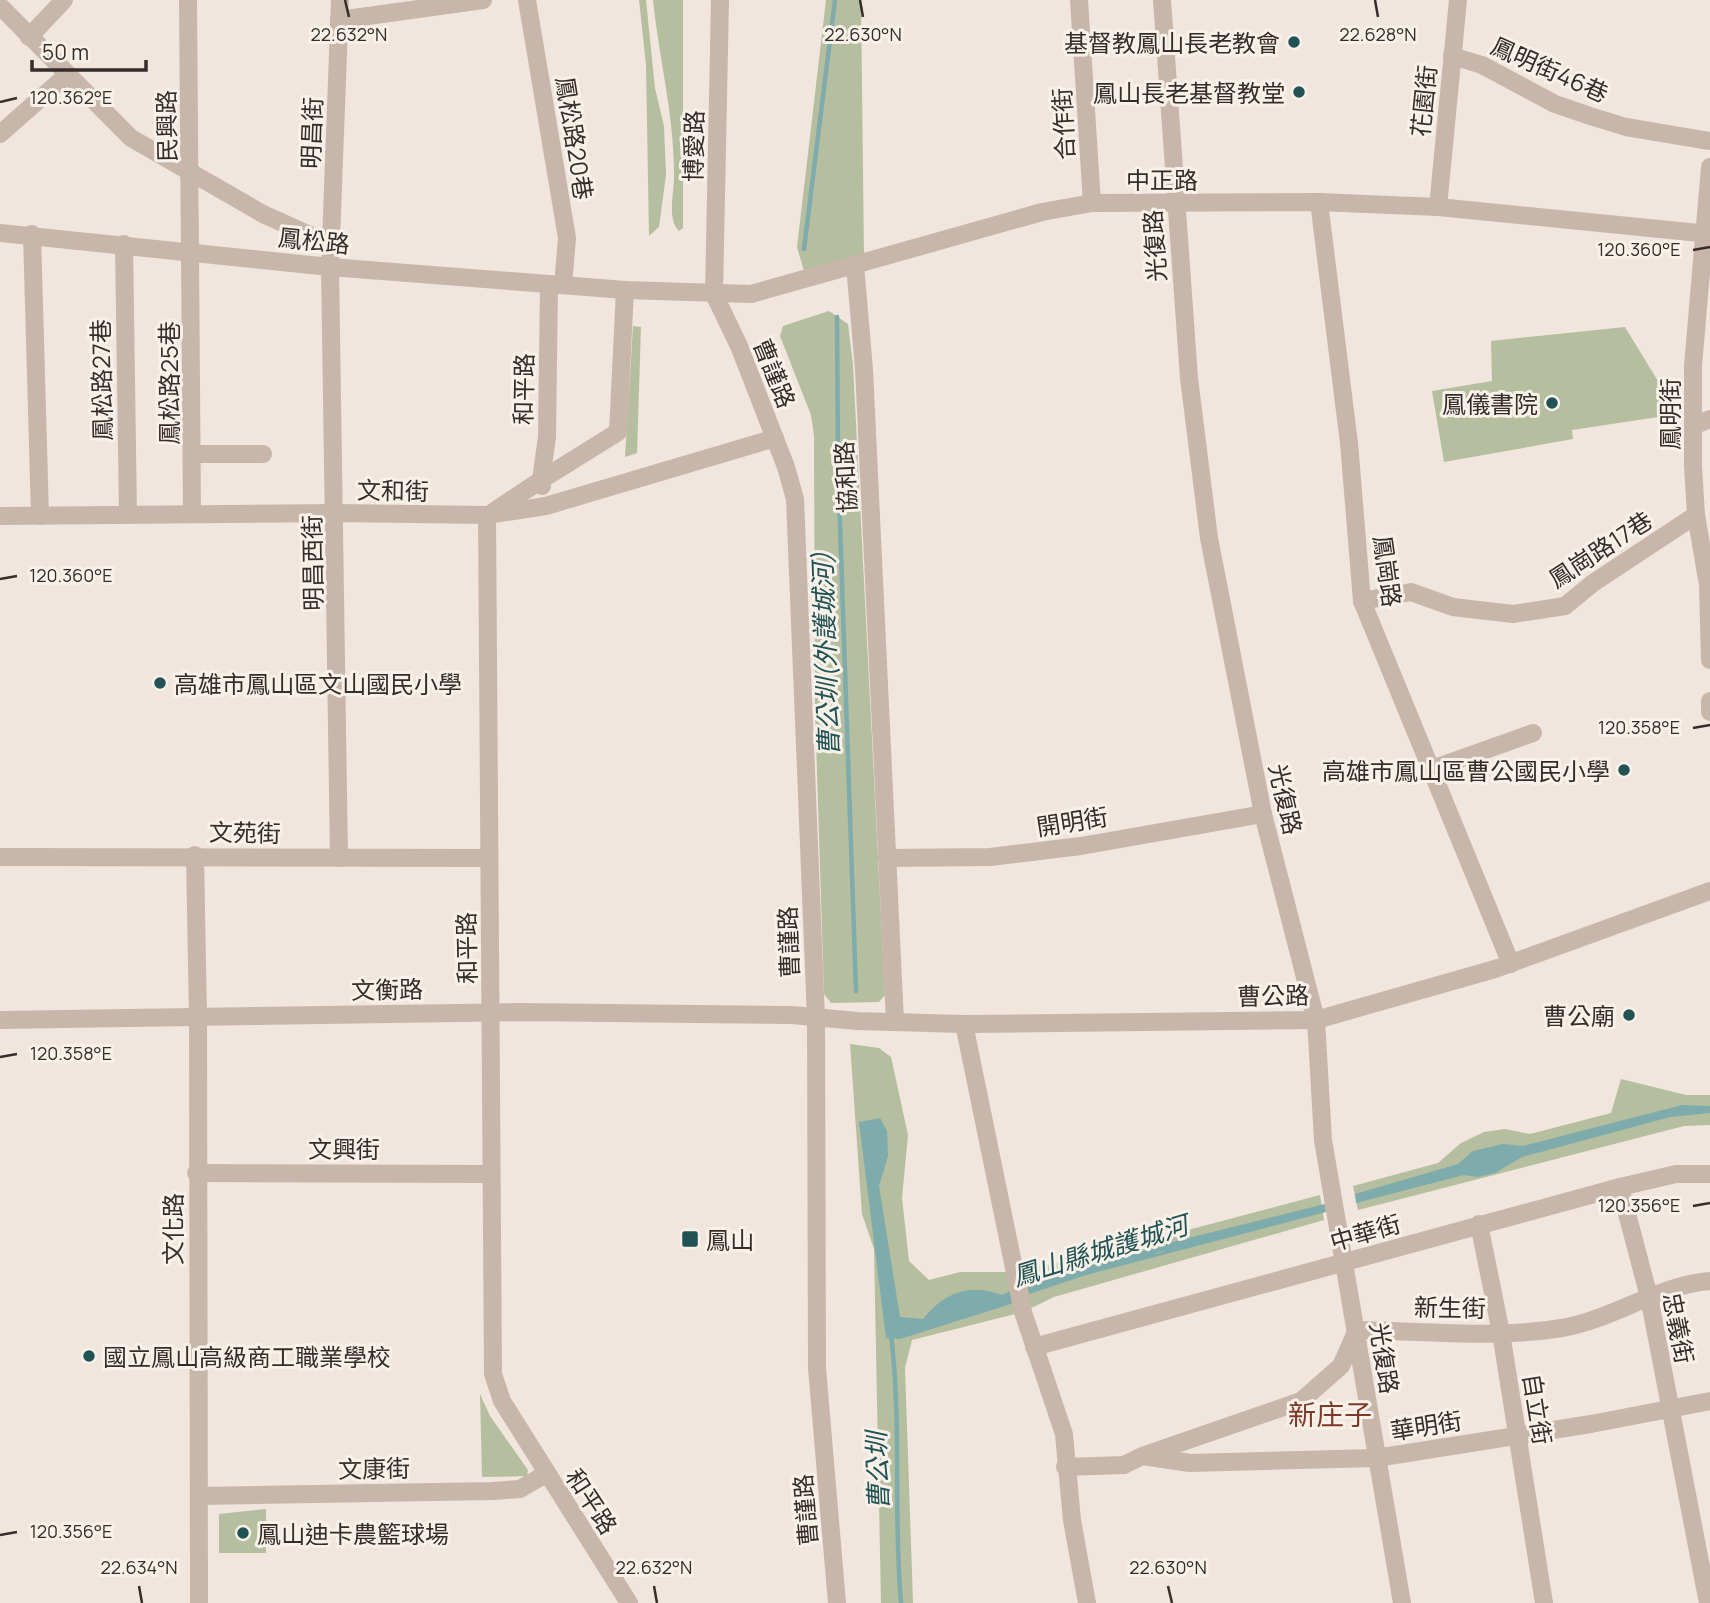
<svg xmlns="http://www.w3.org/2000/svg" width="1710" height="1603" viewBox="0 0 1710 1603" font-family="Manrope,'Noto Sans TC',sans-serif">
<rect width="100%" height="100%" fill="#f0e6dd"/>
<g fill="#b5be9e">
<path d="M 639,0 L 646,0 L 655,88 L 664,126 L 666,175 L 659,227 L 649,236 L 646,65 Z"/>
<path d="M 653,0 L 683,0 L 683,228 L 679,231 C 666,219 675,190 674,173 C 674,115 659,58 653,0 Z"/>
<path d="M 826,0 L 861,0 L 864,258 L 806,278 L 797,247 Z"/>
<path d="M 829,311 L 848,324 L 853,365 L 885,995 L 879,1002 L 831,1003 L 824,994 L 815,708 L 814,436 L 811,415 L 780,336 L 783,326 Z"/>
<path d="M 633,326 L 641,327 L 637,453 L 625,457 Z"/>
<path d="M 1625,327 L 1678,414 L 1572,430 L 1573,439 L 1444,462 L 1432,391 L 1492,381 L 1491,341 Z"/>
<path d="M 850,1044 L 879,1048 L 891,1057 L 908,1135 L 902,1198 L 909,1261 L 929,1280 L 960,1272 L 1015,1272 L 1097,1254 L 1320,1195 L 1324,1220 L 1054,1297 L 1023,1312 L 912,1340 L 905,1368 L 913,1603 L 881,1603 L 874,1249 L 862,1214 Z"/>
<path d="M 1621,1079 L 1686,1095 L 1710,1095 L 1710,1125 L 1684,1126 L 1358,1210 L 1353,1186 L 1438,1163 L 1461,1143 L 1484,1132 L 1505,1129 L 1530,1134 L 1611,1113 Z"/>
<path d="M 480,1394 L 490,1416 L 528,1470 L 527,1476 L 482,1477 Z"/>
<path d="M 266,1509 L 266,1553 L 219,1553 L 219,1514 Z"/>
</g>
<g fill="#7eabab">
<path d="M 1682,1105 L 1710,1106 L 1710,1113 L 1670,1117 L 1522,1157 L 1495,1173 L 1478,1177 L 1464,1175 L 1356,1203 L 1355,1194 L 1458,1164 L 1473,1151 L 1503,1144 L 1523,1146 Z"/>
<path d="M 880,1118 L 887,1131 L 888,1156 L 879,1186 L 900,1317 L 923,1319 C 945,1292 969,1283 1002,1295 L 1015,1289 L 1017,1302 L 900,1339 L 886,1338 L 859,1122 Z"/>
<path d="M 1325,1204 L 1326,1212 L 1086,1275 L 1029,1294 L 1027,1282 L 1152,1249 L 1157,1254 L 1165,1251 L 1164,1244 Z"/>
</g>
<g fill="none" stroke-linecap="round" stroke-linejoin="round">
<g stroke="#7eabab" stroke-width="4.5">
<path d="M 804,249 L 835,0"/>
<path d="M 837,317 L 838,466 L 856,991"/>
<path d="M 1148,1253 L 1170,1247"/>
<path d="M 891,1335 C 902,1424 893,1514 901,1603"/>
</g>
<g stroke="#c8b6aa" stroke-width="18">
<path d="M 188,0 L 192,514"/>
<path d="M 527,0 L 567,238 L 563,285"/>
<path d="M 720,0 L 714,294 L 739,346 L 786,467 L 795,499 L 816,1018 L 817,1368 L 837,1603"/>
<path d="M 1079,0 L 1092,203"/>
<path d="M 1162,0 L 1189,378 L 1209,538 L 1263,814 L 1316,1020 L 1323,1140 L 1402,1603"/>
<path d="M 0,6 L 131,138 L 263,214 L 332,245"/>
<path d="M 339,20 L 483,0"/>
<path d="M 29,37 L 64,0"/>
<path d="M 1452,56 L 1482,65 L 1555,104 L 1590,116 L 1626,127 L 1710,141"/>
<path d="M 0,134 L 66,76"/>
<path d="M 1710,167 L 1693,366 L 1693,466 L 1696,515 L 1708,585 L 1710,660"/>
<path d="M 1319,202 L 1349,443 L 1362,601 L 1511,964"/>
<path d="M 1438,207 L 1458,0"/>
<path d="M 0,233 L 330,267 L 625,290 L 751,294 L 1042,212 L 1092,203 L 1319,202 L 1438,207 L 1710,234"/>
<path d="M 32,234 L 40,516"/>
<path d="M 124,244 L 128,515"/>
<path d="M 855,265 L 864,369 L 895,1022"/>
<path d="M 1693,426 L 1710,419"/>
<path d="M 192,454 L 263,454"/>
<path d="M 542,486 L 541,480 L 618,432 L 625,290"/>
<path d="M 493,512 L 541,480 L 547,437 L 549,284"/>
<path d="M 487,515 L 493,1374 L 502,1401 L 629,1603"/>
<path d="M 0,516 L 336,513 L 487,515 L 546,506 L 775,438"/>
<path d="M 1362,601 L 1411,592 L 1453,607 L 1513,614 L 1565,606 L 1593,583 L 1696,515"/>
<path d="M 1710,701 L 1710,712"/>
<path d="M 1432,769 L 1533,733"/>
<path d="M 195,855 L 198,1016 L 199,1603"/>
<path d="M 0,857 L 488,858"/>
<path d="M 339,858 L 330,267 L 340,0"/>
<path d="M 887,858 L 990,857 L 1081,846 L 1263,814"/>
<path d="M 0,1020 L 519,1012 L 792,1015 L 857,1021 L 964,1024 L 1316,1020 L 1495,969 L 1710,891"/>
<path d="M 964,1024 L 1023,1312 L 1064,1434 L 1072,1520 L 1087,1603"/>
<path d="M 196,1173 L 491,1174"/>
<path d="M 1620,1187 L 1649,1297 L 1708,1603"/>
<path d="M 1479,1224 L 1501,1333 L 1544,1603"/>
<path d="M 1034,1347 L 1620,1187 L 1676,1174 L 1710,1174"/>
<path d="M 1145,1455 L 1301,1401 L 1341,1366 L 1357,1330 C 1424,1331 1495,1339 1562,1328 C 1614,1319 1658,1285 1710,1281"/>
<path d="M 1065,1467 L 1124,1465 L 1142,1456 L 1190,1463 L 1376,1458 L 1591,1424 L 1710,1401"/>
<path d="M 199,1496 L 493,1491 L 520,1489 L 546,1474"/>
</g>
</g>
<path fill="none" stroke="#362c29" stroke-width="2.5" d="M 345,0 L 349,17M 860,0 L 863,17M 1375,0 L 1378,17M 0,102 L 17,98M 1693,250 L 1710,247M 0,579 L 17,576M 1693,728 L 1710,725M 0,1057 L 17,1054M 1693,1206 L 1710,1203M 0,1535 L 17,1532M 139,1586 L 142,1603M 654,1586 L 657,1603M 1168,1586 L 1172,1603"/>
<g fill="#225354" stroke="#f8f1e9" stroke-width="2.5">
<circle cx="1294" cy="42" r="7"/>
<circle cx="1299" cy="92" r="7"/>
<circle cx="1552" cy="403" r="7"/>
<circle cx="160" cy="683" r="7"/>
<circle cx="1624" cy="770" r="7"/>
<circle cx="1629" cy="1015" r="7"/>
<rect x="681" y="1230" width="18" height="18" rx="3.5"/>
<circle cx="89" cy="1356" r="7"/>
<circle cx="243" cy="1533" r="7"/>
</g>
<g text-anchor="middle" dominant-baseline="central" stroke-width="6" stroke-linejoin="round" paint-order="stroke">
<g font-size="24" fill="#362c29" stroke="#f8f1e9" text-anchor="end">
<text x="1280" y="42">基督教鳳山長老教會</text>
<text x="1285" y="92">鳳山長老基督教堂</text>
<text x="1538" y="403">鳳儀書院</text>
<text x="174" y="683" text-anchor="start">高雄市鳳山區文山國民小學</text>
<text x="1610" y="770">高雄市鳳山區曹公國民小學</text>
<text x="1615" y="1015">曹公廟</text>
<text x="706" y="1239" text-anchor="start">鳳山</text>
<text x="103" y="1356" text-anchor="start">國立鳳山高級商工職業學校</text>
<text x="257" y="1533" text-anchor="start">鳳山迪卡農籃球場</text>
</g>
<g font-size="24" fill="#362c29" stroke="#f8f1e9">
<text transform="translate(1550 69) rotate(24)">鳳明街46巷</text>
<text transform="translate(1423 101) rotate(-84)">花園街</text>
<text transform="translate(1063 124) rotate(-93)">合作街</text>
<text transform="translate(166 126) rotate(-91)">民興路</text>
<text transform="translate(311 133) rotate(-88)">明昌街</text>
<text transform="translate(575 138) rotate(81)">鳳松路20巷</text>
<text transform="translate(693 146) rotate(-89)">博愛路</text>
<text x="1162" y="179">中正路</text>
<text transform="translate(314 240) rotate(6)">鳳松路</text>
<text transform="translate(1154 246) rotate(-94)">光復路</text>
<text transform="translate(775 373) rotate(68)">曹謹路</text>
<text transform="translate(101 380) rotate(-91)">鳳松路27巷</text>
<text transform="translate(168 383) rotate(-90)">鳳松路25巷</text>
<text transform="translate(523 389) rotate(-89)">和平路</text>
<text transform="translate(1669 414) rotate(-90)">鳳明街</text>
<text transform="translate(845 477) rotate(-93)">協和路</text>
<text transform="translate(393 490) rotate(1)">文和街</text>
<text transform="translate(1600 549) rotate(-33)">鳳崗路17巷</text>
<text transform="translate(312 563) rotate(-91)">明昌西街</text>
<text transform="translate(1388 571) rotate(82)">鳳崗路</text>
<text transform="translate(1286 799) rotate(77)">光復路</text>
<text transform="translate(1072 821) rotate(-9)">開明街</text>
<text transform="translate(245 832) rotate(1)">文苑街</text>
<text transform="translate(788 942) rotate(-92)">曹謹路</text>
<text transform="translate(466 948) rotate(-91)">和平路</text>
<text transform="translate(387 989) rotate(-1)">文衡路</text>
<text transform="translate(1273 995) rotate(-1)">曹公路</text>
<text x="344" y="1148">文興街</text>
<text transform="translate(172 1229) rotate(-90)">文化路</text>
<text transform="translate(1365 1232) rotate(-16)">中華街</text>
<text transform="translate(1450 1307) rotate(1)">新生街</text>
<text transform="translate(1679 1328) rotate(79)">忠義街</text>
<text transform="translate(1385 1358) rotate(81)">光復路</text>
<text transform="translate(1538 1409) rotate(81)">自立街</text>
<text transform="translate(1426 1425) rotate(-9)">華明街</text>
<text transform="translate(374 1468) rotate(-1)">文康街</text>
<text transform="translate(592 1501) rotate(57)">和平路</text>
<text transform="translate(805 1510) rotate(-95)">曹謹路</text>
</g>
<g font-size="26" font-style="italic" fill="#225354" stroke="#f8f1e9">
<text transform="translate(825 654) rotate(-92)">曹公圳(外護城河)</text>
<text transform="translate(1100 1250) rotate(-17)">鳳山縣城護城河</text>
<text transform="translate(877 1471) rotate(-92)">曹公圳</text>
</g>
<g font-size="28" fill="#7e3928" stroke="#f8f1e9">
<text x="1330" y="1414">新庄子</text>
</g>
</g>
<g font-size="18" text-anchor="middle" fill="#362c29" stroke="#f8f1e9" stroke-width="6" stroke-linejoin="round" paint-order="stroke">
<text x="349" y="41">22.632°N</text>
<text x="863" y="41">22.630°N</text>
<text x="1378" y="41">22.628°N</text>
<text x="71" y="104">120.362°E</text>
<text x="1639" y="256">120.360°E</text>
<text x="71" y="582">120.360°E</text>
<text x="1639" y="734">120.358°E</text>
<text x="71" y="1060">120.358°E</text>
<text x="1639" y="1212">120.356°E</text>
<text x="71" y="1538">120.356°E</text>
<text x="139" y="1574">22.634°N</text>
<text x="654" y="1574">22.632°N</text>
<text x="1168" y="1574">22.630°N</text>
</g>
<path d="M32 60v10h114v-10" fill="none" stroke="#362c29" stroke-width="3.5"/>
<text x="42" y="60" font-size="21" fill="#362c29" stroke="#f8f1e9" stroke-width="5" paint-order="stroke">50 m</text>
</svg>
